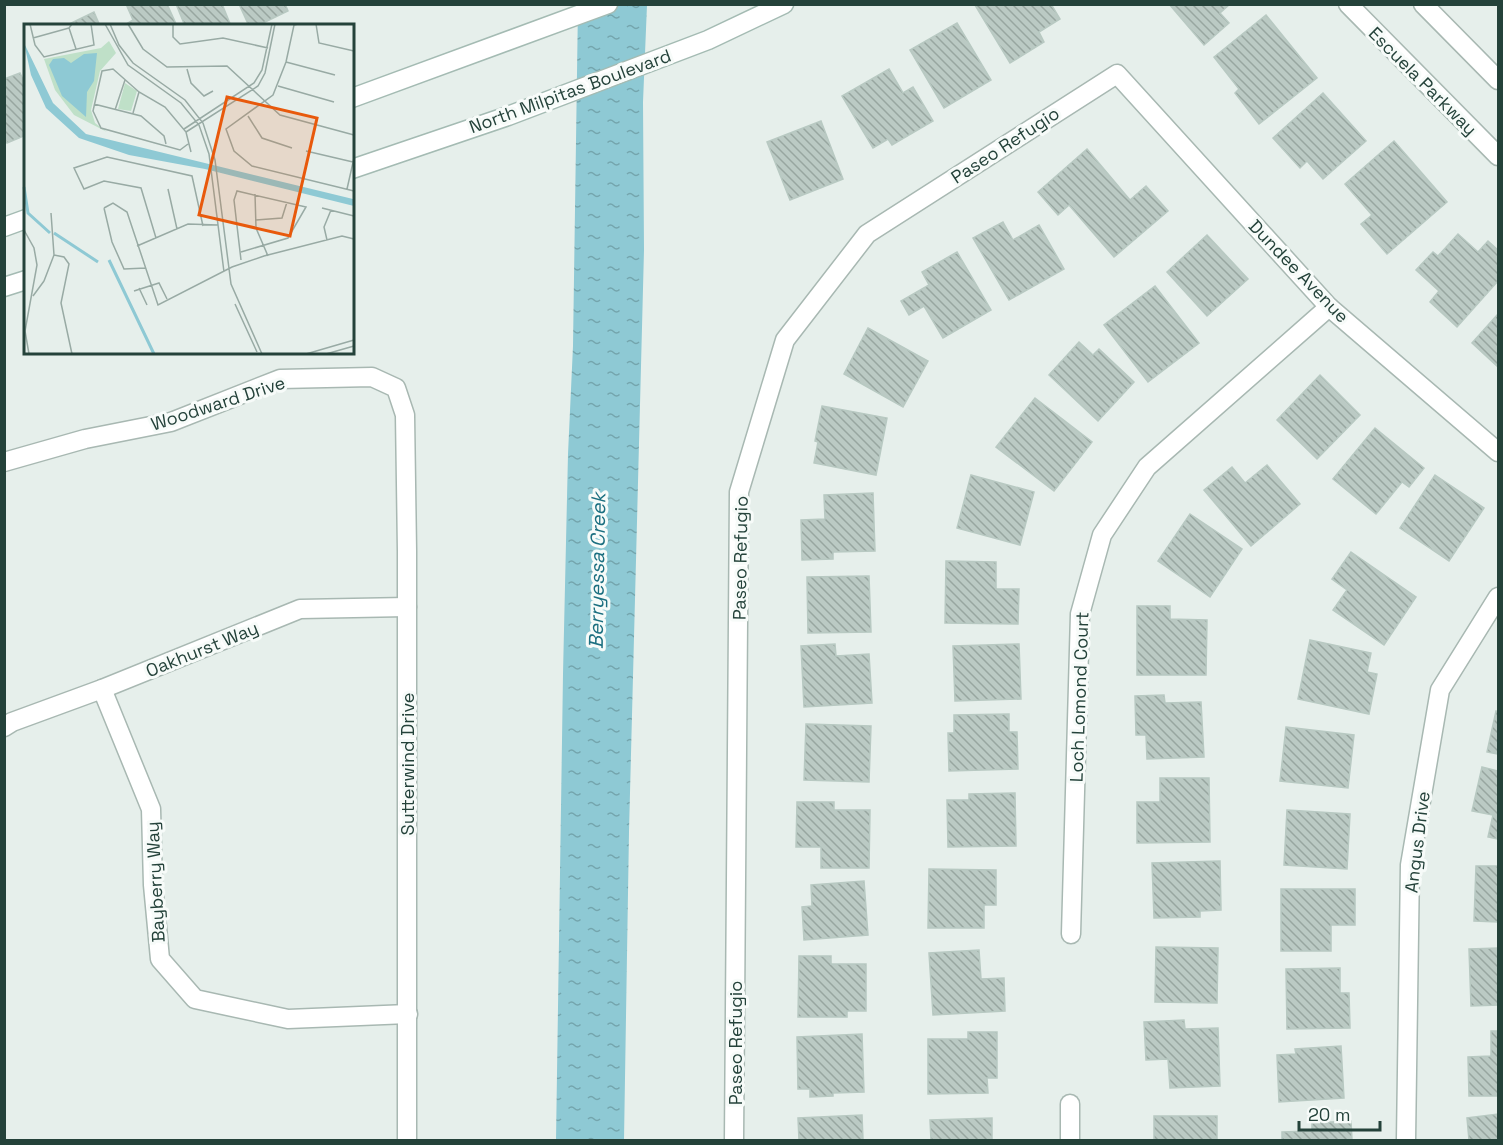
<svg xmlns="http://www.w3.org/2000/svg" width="1503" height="1145" viewBox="0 0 1503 1145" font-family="'Space Grotesk',sans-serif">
<defs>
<pattern id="water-ripples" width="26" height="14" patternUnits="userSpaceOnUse" patternTransform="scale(1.5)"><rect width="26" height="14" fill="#8ec9d4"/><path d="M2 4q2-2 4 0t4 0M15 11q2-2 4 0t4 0" fill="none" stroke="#74a5ad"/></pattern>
<pattern id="building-back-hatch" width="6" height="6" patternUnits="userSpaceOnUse" patternTransform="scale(1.5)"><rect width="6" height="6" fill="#bbcac4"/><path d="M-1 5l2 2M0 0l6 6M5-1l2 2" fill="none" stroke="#98a6a0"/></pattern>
</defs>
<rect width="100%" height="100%" fill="#e6efeb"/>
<path fill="url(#water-ripples)" d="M 578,5 L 647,5 L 643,102 L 644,250 L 629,832 L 624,1140 L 556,1140 L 563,674 L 568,454 L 573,346 Z"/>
<g fill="url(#building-back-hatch)" stroke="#b8c9c2" stroke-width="1.5">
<path d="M 126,4 L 167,4 L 177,26 L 123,26 L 133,20 Z"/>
<path d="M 176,4 L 222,4 L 231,26 L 185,26 Z"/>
<path d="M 239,4 L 285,4 L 288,11 L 257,26 L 249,26 Z"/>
<path d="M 976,4 L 1051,4 L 1060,19 L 1039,32 L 1044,42 L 1010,63 L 975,5 Z"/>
<path d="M 1169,4 L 1230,4 L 1220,13 L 1229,23 L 1204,45 Z"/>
<path d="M 94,12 L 100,26 L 70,26 L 69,24 Z"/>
<path d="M 1266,15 L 1317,78 L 1259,124 L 1235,93 L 1239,89 L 1214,57 Z"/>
<path d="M 957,23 L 991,80 L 944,108 L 910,50 Z"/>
<path d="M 889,69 L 903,93 L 913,87 L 933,121 L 892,145 L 888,139 L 873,148 L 842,96 Z"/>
<path d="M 20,73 L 26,86 L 26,135 L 7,143 L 4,136 L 4,79 Z"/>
<path d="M 1323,93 L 1366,141 L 1323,179 L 1307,161 L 1300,168 L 1273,138 Z"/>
<path d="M 821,121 L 843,179 L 790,200 L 767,142 Z"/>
<path d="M 1394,141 L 1447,202 L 1387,254 L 1361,224 L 1372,215 L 1345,184 Z"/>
<path d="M 1087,149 L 1130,200 L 1146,186 L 1168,211 L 1114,257 L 1069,205 L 1058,215 L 1038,192 Z"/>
<path d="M 1003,222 L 1013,240 L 1039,225 L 1064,269 L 1009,300 L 973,238 Z"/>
<path d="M 1458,234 L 1478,252 L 1488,241 L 1498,250 L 1498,281 L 1457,327 L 1430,302 L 1439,291 L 1416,270 L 1433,252 L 1438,256 Z"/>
<path d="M 1207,235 L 1248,279 L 1207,316 L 1167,272 Z"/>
<path d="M 957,252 L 991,310 L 943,338 L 924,306 L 909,315 L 901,301 L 929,285 L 922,272 Z"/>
<path d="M 1155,286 L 1199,343 L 1148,382 L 1104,325 Z"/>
<path d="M 1498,314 L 1498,367 L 1472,343 Z"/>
<path d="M 868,328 L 928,361 L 903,407 L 844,374 Z"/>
<path d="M 1079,342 L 1093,355 L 1099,349 L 1134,382 L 1098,421 L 1049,375 Z"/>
<path d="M 1320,375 L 1360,415 L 1317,459 L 1277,420 Z"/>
<path d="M 1035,398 L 1092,442 L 1054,491 L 996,447 Z"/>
<path d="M 822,406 L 887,418 L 876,475 L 814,463 L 818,442 L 815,441 Z"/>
<path d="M 1375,428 L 1424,468 L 1409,487 L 1402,482 L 1376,514 L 1333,479 Z"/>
<path d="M 1267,465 L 1300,504 L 1251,546 L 1204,490 L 1232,467 L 1245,483 Z"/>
<path d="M 971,475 L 1034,492 L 1020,545 L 957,528 Z"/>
<path d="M 1435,475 L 1484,508 L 1449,561 L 1400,528 Z"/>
<path d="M 873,493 L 875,551 L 833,552 L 833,559 L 802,560 L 801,520 L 825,519 L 824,495 Z"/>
<path d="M 1190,514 L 1242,549 L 1210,597 L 1158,561 Z"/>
<path d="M 1351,552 L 1416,597 L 1384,645 L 1333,610 L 1347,590 L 1332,579 Z"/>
<path d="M 946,561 L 996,562 L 996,589 L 1019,589 L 1018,624 L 945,623 Z"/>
<path d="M 869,576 L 871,632 L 808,633 L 807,577 Z"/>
<path d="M 1137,606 L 1170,606 L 1170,619 L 1207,620 L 1206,675 L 1137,675 Z"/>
<path d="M 1310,640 L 1371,653 L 1367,672 L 1377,674 L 1369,714 L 1298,699 Z"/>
<path d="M 835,644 L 836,656 L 869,654 L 872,703 L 804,707 L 801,646 Z"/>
<path d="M 1019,644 L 1021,699 L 955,701 L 953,646 Z"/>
<path d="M 1164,695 L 1165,703 L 1201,702 L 1204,757 L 1147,759 L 1146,735 L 1136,735 L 1135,696 Z"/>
<path d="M 1496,711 L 1498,712 L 1498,754 L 1487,752 Z"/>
<path d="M 1009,714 L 1009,732 L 1017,732 L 1018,769 L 949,771 L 948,733 L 954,733 L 954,715 Z"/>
<path d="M 806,724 L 871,726 L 869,782 L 804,780 Z"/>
<path d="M 1286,727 L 1354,735 L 1348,788 L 1280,781 Z"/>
<path d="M 1482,767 L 1498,771 L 1498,839 L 1488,837 L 1493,815 L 1472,811 Z"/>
<path d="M 1160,778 L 1209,778 L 1210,842 L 1137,843 L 1137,802 L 1160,802 Z"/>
<path d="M 1015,793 L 1016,846 L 948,847 L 947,800 L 969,800 L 969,794 Z"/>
<path d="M 797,802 L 834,802 L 834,810 L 870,810 L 869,868 L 821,868 L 821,847 L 796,847 Z"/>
<path d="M 1287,810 L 1350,814 L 1347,869 L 1284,865 Z"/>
<path d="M 1220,861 L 1221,910 L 1200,911 L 1200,917 L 1154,918 L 1152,863 Z"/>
<path d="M 1476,866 L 1498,866 L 1498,922 L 1474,921 Z"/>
<path d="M 929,869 L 996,870 L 996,905 L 984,905 L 984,928 L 928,928 Z"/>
<path d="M 864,881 L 868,935 L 804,940 L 802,907 L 812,906 L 811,885 Z"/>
<path d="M 1281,889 L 1355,889 L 1355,925 L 1331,925 L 1331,951 L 1281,951 Z"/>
<path d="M 1156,947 L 1218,948 L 1217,1003 L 1155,1002 Z"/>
<path d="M 1498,948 L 1498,1005 L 1471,1006 L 1469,949 Z"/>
<path d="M 979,950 L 981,979 L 1004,978 L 1005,1011 L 933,1015 L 929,953 Z"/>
<path d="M 799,956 L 831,956 L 831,964 L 866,964 L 866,1011 L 847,1011 L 847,1017 L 798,1017 Z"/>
<path d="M 1340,968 L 1340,993 L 1349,993 L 1350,1028 L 1287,1029 L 1286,969 Z"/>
<path d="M 1184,1020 L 1185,1029 L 1218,1028 L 1220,1086 L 1170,1088 L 1168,1059 L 1146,1060 L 1144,1022 Z"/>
<path d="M 1491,1031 L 1498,1031 L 1498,1096 L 1469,1096 L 1468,1057 L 1491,1056 Z"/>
<path d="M 968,1032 L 997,1032 L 997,1078 L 987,1078 L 988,1093 L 928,1094 L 928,1039 L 968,1039 Z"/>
<path d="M 862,1034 L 864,1092 L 833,1093 L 833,1096 L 810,1097 L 810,1089 L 798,1089 L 797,1037 Z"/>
<path d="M 1341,1046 L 1344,1098 L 1279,1102 L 1277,1055 L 1296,1054 L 1295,1049 Z"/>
<path d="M 1498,1114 L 1498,1140 L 1469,1140 L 1467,1118 Z"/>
<path d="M 862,1115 L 863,1140 L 799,1140 L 798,1118 Z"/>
<rect x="1154" y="1116" width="63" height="24"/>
<path d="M 992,1118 L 992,1140 L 931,1140 L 930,1120 Z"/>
<path d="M 1351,1121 L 1352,1140 L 1282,1140 L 1282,1132 L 1312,1131 L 1312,1123 Z"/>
</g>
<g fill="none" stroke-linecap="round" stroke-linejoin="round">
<g stroke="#a8b8b2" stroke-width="21">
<g id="minor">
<path d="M 4,462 L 85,439 L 171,422 L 280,379 L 372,377 L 396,388 L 405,415 L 407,551 L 407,1140"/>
<path d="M 102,689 L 151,809 L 153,885 L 160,959 L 195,999 L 288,1019 L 408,1014"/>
<path d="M 4,727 L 12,722 L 102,689 L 300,609 L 407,607"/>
<path d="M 1071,934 L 1080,614 L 1102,535 L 1147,467 L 1329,307"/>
<path d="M 734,1140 L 739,492 L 785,340 L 867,234 L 1117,74 L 1329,307 L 1498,452"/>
<path d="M 1070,1140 L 1070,1104"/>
<path d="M 1406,1140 L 1410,865 L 1440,690 L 1498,597"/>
</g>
</g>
<g stroke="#a8b8b2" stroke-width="21">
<g id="tertiary">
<path d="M 1348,4 L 1498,156"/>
<path d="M 1423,4 L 1498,80"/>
</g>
</g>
<g stroke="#a4bbb3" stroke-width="21">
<g id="secondary">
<path d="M 352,98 L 608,4"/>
<path d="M 352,169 L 508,116 L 708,40 L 784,4"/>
<path d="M 4,227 L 26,219"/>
<path d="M 4,287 L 26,280"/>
</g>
</g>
<use href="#minor" stroke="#fff" stroke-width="18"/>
<use href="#tertiary" stroke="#fff" stroke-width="18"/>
<use href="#secondary" stroke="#fff" stroke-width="18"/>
</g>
<g text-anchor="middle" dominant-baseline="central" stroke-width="6" stroke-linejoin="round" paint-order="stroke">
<g font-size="18" fill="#24423a" stroke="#f7fbf9">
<text transform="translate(1423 81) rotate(45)">Escuela Parkway</text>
<text transform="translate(570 91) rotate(-20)">North Milpitas Boulevard</text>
<text transform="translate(1005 145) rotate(-33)">Paseo Refugio</text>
<text transform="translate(1299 271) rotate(46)">Dundee Avenue</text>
<text transform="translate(218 403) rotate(-18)">Woodward Drive</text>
<text transform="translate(740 558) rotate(-89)">Paseo Refugio</text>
<text transform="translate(202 649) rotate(-22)">Oakhurst Way</text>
<text transform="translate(1079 697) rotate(-88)">Loch Lomond Court</text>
<text transform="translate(407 764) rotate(-90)">Sutterwind Drive</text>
<text transform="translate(1417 842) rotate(-83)">Angus Drive</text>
<text transform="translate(155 882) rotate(-93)">Bayberry Way</text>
<text transform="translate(735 1043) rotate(-90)">Paseo Refugio</text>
</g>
<g font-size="20" font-style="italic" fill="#1c6f80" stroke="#f7fbf9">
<text transform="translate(597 571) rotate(-89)">Berryessa Creek</text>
</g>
</g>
<g transform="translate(24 24)">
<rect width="330" height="330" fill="#e6efeb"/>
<path d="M 101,59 L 113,67 L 107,87 L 94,85 Z" fill="#bfe0c8"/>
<path d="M 85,17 L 92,29 L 76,47 L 67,86 L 71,99 L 83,108 L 50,91 L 31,66 L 20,35 L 77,24 Z" fill="#bfe0c8"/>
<path d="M 0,19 L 29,79 L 62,110 L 329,175 L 330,182 L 181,145 L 105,131 L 55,114 L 22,84 L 7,51 ZM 73,29 L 70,57 L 63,68 L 62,93 L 38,72 L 25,41 L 29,35 L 40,34 L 47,39 L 60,30 Z" fill="#8ec9d4"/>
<path fill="none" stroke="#8ec9d4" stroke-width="3" d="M 0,163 L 4,189 L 26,209M 30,209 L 74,238M 85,236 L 130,330"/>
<path fill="none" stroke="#98aaa4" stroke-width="1.5" d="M 6,0 L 11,21 L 20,33 L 70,21 L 67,0M 48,0 L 45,4 L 52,25M 81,0 L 104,41 L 157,79 L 175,101 L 185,130 L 200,248M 86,0 L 95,21 L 109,39 L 161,76 L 179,99 L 191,136 L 207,260 L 238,330M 104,0 L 119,25 L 143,43 L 203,42 L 256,91 L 330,111M 149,0 L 149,13 L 156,20 L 199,14 L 244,24M 274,0 L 270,1 L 262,38 L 249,71 L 202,105 L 210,127 L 228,142 L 330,167M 292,0 L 295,19 L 330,27M 9,14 L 45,4M 262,38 L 311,51M 163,45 L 167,59 L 180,72 L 189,67M 254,62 L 310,78M 70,80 L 117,92 L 140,112 L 142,120M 91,86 L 101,56M 109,89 L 115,68M 224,92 L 238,114 L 268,124M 160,105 L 230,59 L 238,46 L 248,0M 162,108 L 234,62 L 241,49 L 251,0M 164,120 L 156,126 L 77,104 L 69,87 L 78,47 L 89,45 L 115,68 L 141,83 L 162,108 L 167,128M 282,127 L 329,138M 144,165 L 153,205M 323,165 L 330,134M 231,170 L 232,204 L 244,232M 80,184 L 89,179 L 103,188 L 134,281 L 208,243 L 240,232 L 318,212 L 330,215M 80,184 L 88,218 L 100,245 L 122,244M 298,184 L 330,192M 232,196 L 258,194 L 263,178M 0,206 L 10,224 L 13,241 L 1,307 L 5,330M 132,214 L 117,164 L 80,157 L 60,165 L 50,144 L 83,133 L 168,152 L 179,202M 303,216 L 300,203 L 307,186M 113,222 L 164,200 L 194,201M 217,228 L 264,214 L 282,183 L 213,167 L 210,176 L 217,236M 30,231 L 40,233 L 45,240 L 37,279 L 48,330M 20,257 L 30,231 L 27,189M 115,264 L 123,281M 110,267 L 135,259 L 143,275M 9,272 L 20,257M 211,280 L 233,328M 282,330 L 330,316M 302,330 L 330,322"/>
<path fill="#e8590c" fill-opacity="0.15" stroke="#e8590c" stroke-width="3" d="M 203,73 L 293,94 L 266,212 L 175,191 Z"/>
<rect width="330" height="330" fill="none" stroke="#24423a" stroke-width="3"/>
</g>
<rect width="1503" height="1145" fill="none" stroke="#24423a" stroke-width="12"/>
<path d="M1299 1121v9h81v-9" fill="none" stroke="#24423a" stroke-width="3"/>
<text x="1308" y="1121" font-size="18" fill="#24423a" stroke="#f7fbf9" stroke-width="4.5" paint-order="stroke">20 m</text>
</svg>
